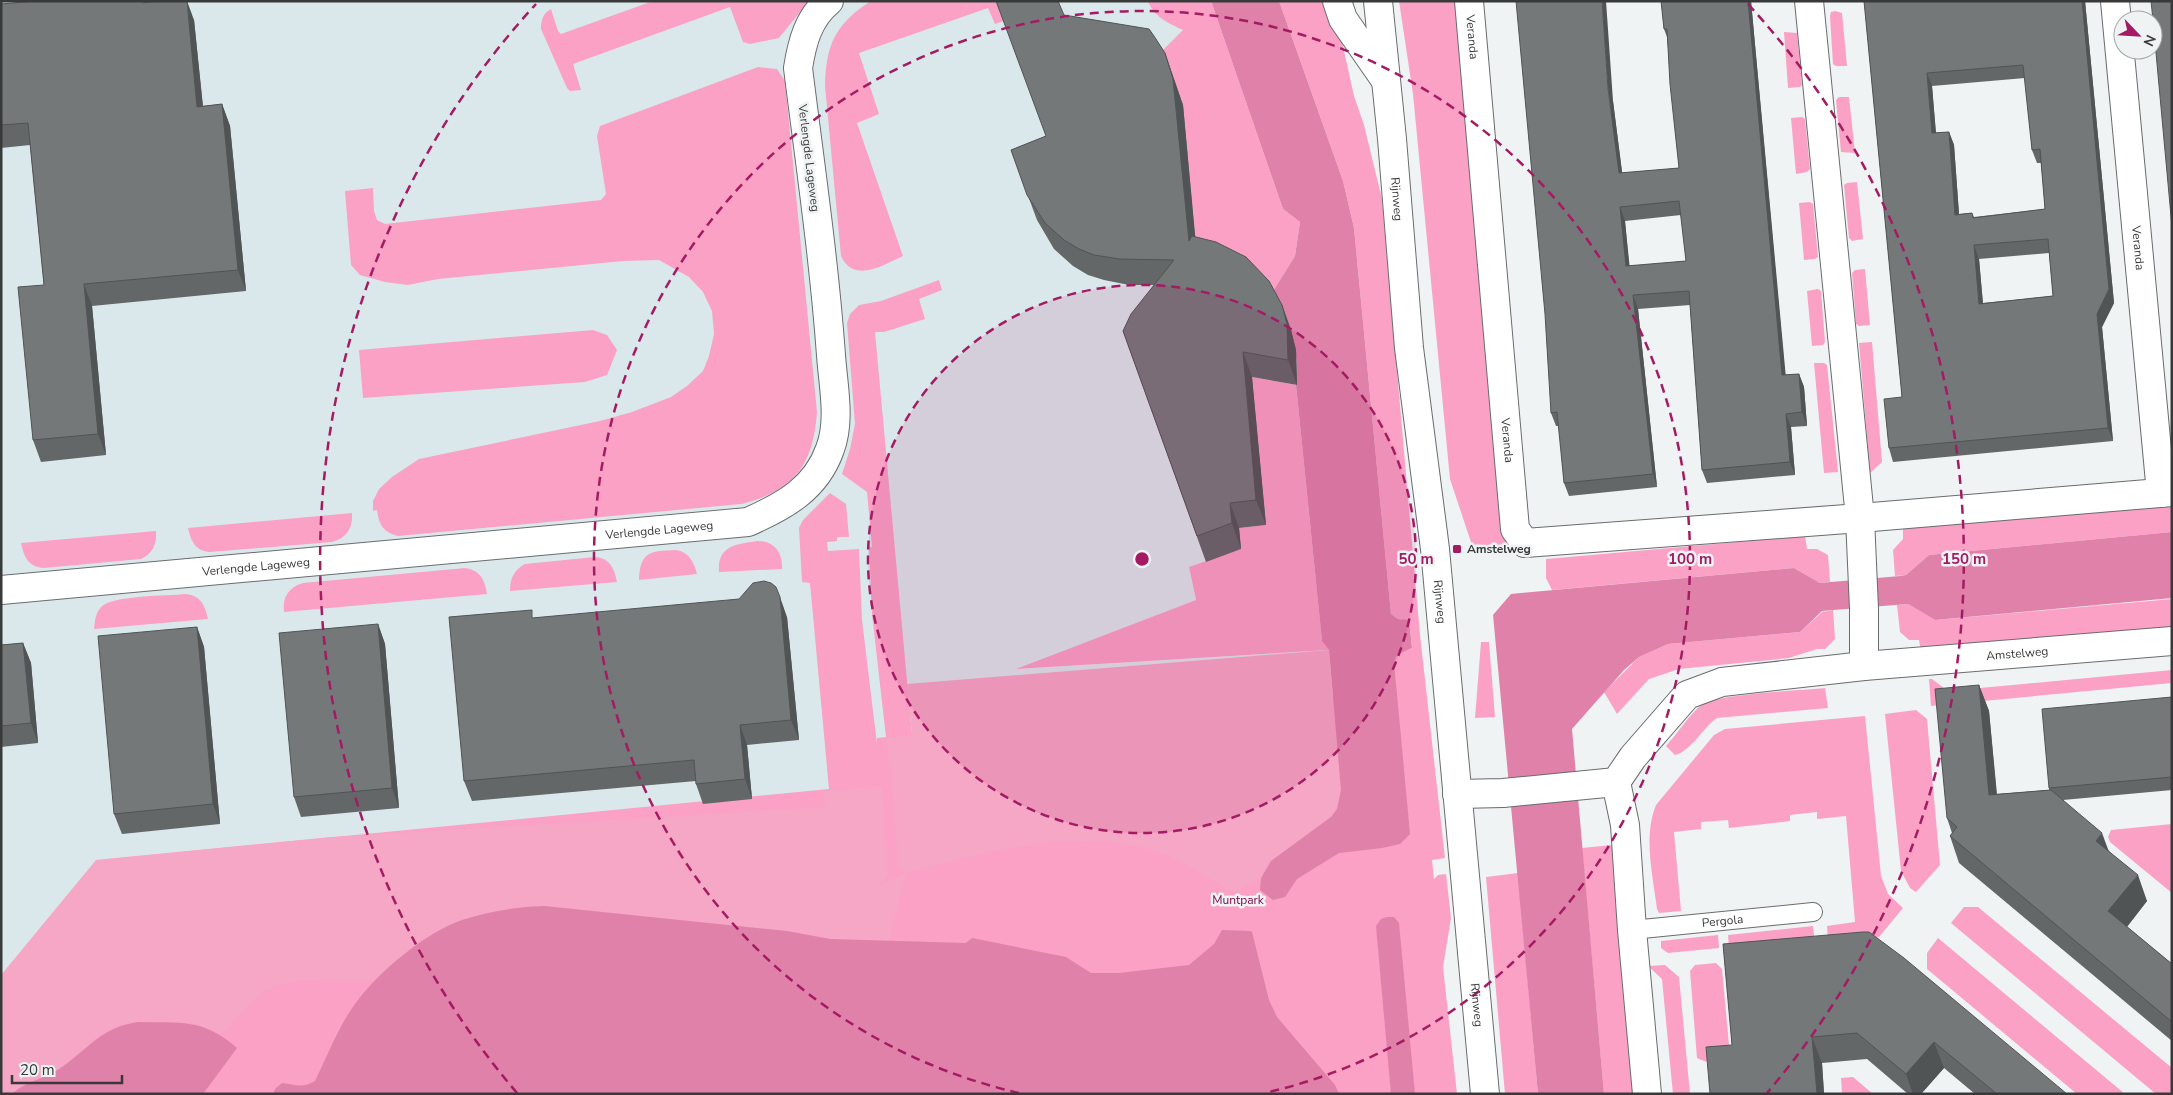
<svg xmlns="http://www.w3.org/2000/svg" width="2173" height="1095" viewBox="0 0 2173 1095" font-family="'Nunito Sans',sans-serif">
<rect width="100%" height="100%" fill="#eff3f4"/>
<path fill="#dbe8eb" d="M 1,1 L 1188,1 L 1183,30 L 1170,71 L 1178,88 L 1183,108 L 1195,236 L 1278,306 L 1286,318 L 1296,350 L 1296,385 L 1252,378 L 1266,525 L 1239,528 L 1241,549 L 1189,567 L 1196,600 L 1018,669 L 1329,650 L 771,812 L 331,837 L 97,860 L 1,975 Z"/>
<g fill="#faa1c5">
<path d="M 653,1 L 809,1 L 779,38 L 750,44 L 743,42 L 730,7 L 573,64 L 581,90 L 570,91 L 567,88 L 541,29 C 541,20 543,13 551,9 L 558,31 L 561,34 Z"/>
<path d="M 871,1 L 1060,1 L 995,24 L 988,8 L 859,53 L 879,114 L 857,123 L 903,256 C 883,265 854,284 841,256 L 825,86 C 826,45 835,24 871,1 Z"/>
<path d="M 1148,1 L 1211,1 L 1283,209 L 1300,222 L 1295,256 L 1270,296 L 1204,263 L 1195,236 L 1182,101 L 1170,71 L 1158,55 L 1183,30 C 1168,23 1154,17 1148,1 Z"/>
<path d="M 1279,1 L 1331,1 L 1338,24 L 1354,96 L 1364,125 L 1382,199 L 1420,635 L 1445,858 L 1432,860 L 1434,879 L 1438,875 L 1446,874 L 1451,918 L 1443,967 L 1457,1094 L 1,1094 L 1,976 L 97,860 L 829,789 L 810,583 L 802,582 L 799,528 L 803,520 L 830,493 L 846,504 L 849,537 L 837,537 L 837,541 L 827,542 L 828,551 L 859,549 L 862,620 L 877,744 L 877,738 L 886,737 L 872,614 L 869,547 L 872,547 L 867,492 L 842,474 L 850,449 L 855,424 L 847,323 L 850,314 L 859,305 L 881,301 L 939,280 L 942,290 L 919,299 L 925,319 L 884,332 L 875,332 L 912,735 L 1396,691 L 1394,662 L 1396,655 L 1412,648 L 1409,621 L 1398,619 L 1391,614 L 1354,228 L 1343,181 Z"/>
<path d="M 1399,1 L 1459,1 L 1508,552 L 1472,554 L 1472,545 L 1450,479 L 1413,94 Z"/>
<path d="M 1835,11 L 1842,13 L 1847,66 L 1836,66 L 1833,64 L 1830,16 L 1831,12 Z"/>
<path d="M 1784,32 L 1797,33 L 1802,85 L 1800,87 L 1788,88 Z"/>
<path d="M 758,67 L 777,69 L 785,81 L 817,412 C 813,466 794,491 741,504 L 398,536 C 383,532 379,525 377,510 L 373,511 L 373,501 L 379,489 L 392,477 L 419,459 L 600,421 L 632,412 L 671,397 L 687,386 L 703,371 L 709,356 L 714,334 L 712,311 L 703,292 L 689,277 L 659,260 L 623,261 L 438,279 L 408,285 L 385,282 L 360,275 L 351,265 L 345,191 L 373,188 L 374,211 L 377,220 L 385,224 L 601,200 L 606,194 L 597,136 L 600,126 Z"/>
<path d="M 1839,97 L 1849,97 L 1855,153 L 1841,152 L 1836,100 Z"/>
<path d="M 1802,117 L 1805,119 L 1810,169 L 1807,172 L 1796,174 L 1791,118 Z"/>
<path d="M 1857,182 L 1863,239 L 1852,241 L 1849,238 L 1844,185 L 1847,183 Z"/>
<path d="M 1810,202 L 1813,204 L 1818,257 L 1815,259 L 1804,260 L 1799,203 Z"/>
<path d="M 1865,269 L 1870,325 L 1859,326 L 1856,324 L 1852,273 L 1855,270 Z"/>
<path d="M 1818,289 L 1821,291 L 1825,342 L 1823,345 L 1812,346 L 1807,291 Z"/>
<path d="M 593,330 L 607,335 L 617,350 L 607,375 L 585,382 L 363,398 L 359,350 Z"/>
<path d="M 1872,342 L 1882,462 L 1870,473 L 1859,343 Z"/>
<path d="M 1814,363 L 1824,363 L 1827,365 L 1838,472 L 1824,473 Z"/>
<path d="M 1252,377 L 1296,385 L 1322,640 L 1329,650 L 1016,669 L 1196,600 L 1189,567 L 1240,549 L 1239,528 L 1266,525 Z"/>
<path d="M 2172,503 L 2172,532 L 1929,555 L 1906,575 L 1895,576 L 1893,550 L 1903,539 L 1903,528 Z"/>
<path d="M 352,513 C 353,528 347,538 332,542 L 210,552 C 195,551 191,541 188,528 Z"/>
<path d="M 156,531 C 157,543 153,554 141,559 L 44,568 C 28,567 24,557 21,543 Z"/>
<path d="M 1805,536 L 1807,549 L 1817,549 L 1828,555 L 1830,582 L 1820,583 L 1794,568 L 1552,590 L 1546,578 L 1546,559 Z"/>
<path d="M 758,541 C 775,541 783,553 782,569 L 719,572 C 717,545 737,544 758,541 Z"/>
<path d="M 676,550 C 689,552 694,562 697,574 L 639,580 C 640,551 651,551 676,550 Z"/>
<path d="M 595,557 C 610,558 614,568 617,582 L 510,591 C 510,578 514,570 525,564 Z"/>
<path d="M 465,568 C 480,570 485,580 487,594 L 284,612 C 282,597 289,587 303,583 Z"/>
<path d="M 186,594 C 201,596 205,605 208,619 L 94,629 C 95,621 95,614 101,607 C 113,595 167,596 186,594 Z"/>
<path d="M 2172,599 L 2172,629 L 1921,651 L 1919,640 L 1909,640 L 1900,632 L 1897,605 L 1908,604 L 1935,620 Z"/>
<path d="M 1833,610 L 1835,639 L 1825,649 L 1817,649 L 1789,658 L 1679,669 L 1649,679 L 1617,714 L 1604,692 L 1639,657 L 1668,644 L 1800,632 L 1822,612 Z"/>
<path d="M 1481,642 L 1489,642 L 1495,717 L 1475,718 Z"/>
<path d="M 2172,670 L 2172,683 L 1931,706 L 1929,679 L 1932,679 L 1948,691 Z"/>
<path d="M 1825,688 L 1828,708 L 1717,718 C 1703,728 1690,752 1675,755 L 1666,746 C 1677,734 1687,718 1699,707 C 1714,693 1800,691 1825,688 Z"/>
<path d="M 1916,710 L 1927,719 L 1940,865 L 1916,892 L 1910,888 L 1901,871 L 1885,714 Z"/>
<path d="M 1865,716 L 1881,876 L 1888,894 L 1903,908 L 1879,937 L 1828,940 L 1827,926 L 1855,922 L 1846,816 L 1817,819 L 1817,812 L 1790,815 L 1790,821 L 1729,828 L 1728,820 L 1701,822 L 1701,829 L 1674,832 L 1681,911 L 1659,913 L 1657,909 C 1653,876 1643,837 1656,805 L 1714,735 L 1725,729 Z"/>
<path d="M 2172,824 L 2172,893 L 2110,842 L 2108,837 L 2111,830 Z"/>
<path d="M 1612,845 L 1635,1094 L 1604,1094 L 1582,848 Z"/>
<path d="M 1518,873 L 1538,1094 L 1505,1094 L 1486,877 Z"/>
<path d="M 1964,907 L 1978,907 L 2172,1068 L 2172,1094 L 2156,1094 L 1951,923 Z"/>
<path d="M 1813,926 L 1815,943 L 1729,948 L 1728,935 Z"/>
<path d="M 1718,935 L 1719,948 L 1668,953 L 1661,948 L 1661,941 Z"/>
<path d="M 1938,938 L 2125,1094 L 2077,1094 L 1927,969 L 1927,953 Z"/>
<path d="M 1716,963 L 1722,969 L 1730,1056 C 1722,1064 1707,1064 1697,1058 L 1690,971 L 1695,965 Z"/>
<path d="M 1665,965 L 1679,977 L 1690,1094 L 1673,1094 L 1662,979 L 1648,966 Z"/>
<path d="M 1853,1077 L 1873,1094 L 1842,1094 L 1841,1078 Z"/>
</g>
<path fill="#f5a7c5" d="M 1329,650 L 1341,790 L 1337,809 L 1331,817 L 1271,861 L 1261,878 L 1233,893 C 1213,881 1185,862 1163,854 C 1083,824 985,852 906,873 L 889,941 L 830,939 L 787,931 L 544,906 L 400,957 L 373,981 L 298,980 L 284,984 L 262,992 L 222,1034 L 193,1023 L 138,1022 L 121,1025 L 97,1037 L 59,1070 L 20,1086 L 12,1094 L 1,1094 L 1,975 L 96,860 L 331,837 L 825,807 L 823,791 L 882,786 L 888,873 L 883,882 L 877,886 L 905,873 L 899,868 L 898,864 L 892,784 L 886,738 L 912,735 L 907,684 Z"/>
<g fill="#df81a8">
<path d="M 1211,1 L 1279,1 L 1343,181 L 1354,228 L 1391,614 L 1398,619 L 1409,620 L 1412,648 L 1397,655 L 1394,662 L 1410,834 L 1400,844 L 1382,848 L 1339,853 L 1297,879 L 1285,897 L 1273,900 L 1260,890 L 1261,878 L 1271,861 L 1331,817 L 1337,809 L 1341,790 L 1329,650 L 1322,641 L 1296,385 C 1300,351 1291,322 1270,296 L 1295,256 L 1300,222 L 1283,209 Z"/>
<path d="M 2172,532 L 2172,598 L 1935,620 L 1908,604 L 1833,610 L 1822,611 L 1800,632 L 1668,644 L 1639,657 L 1624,670 L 1572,729 L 1604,1094 L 1538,1094 L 1493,615 L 1511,594 L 1794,568 L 1820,583 L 1900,576 L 1906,575 L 1929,555 Z"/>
<path d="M 544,906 L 787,931 L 830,939 L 966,943 L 972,938 L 1066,957 L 1091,973 L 1119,973 L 1189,965 L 1214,944 L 1222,930 L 1250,931 L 1252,932 L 1269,1000 L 1277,1017 L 1335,1085 L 1339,1094 L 273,1094 L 275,1089 L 282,1083 C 295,1085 304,1088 315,1081 C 328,1055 338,1027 355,1004 C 378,972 425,933 462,920 C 489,911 516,907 544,906 Z"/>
<path d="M 1387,917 L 1394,917 L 1399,923 L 1415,1094 L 1391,1094 L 1376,926 L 1381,919 Z"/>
<path d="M 138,1022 C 180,1023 203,1018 237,1048 L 203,1094 L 12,1094 C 26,1081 44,1079 59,1069 C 88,1050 101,1027 138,1022 Z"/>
</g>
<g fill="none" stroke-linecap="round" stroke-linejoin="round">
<g stroke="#696c6d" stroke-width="20">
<g id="service">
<path id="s1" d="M 1632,930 L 1813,912"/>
</g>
</g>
<g stroke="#696c6d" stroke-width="30">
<g id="minor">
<path id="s2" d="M 1469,1 L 1515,529 L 1525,543 L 1860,518 L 2172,492"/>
<path d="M 1809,1 L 1860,518 L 1864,609 L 1864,666"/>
<path id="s3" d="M 2115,1 L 2161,493"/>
<path id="s4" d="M 1,590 L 748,522 C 784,506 816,489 830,449 C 841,420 833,385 831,355 C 824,259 810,164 798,68 C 802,43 808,18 829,1"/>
<path d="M 1616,782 L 1625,825 L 1632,930 L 1647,1094"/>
<path id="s5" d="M 1457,794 L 1503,793 L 1616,782 L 1633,757 L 1687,695 L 1722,682 L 1864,666 L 2172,641"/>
</g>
</g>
<g stroke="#696c6d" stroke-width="30">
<g id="tertiary">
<path d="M 1337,1 L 1343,19 L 1384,78"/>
<path id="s6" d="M 1378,1 L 1392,139 L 1409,348 L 1435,549 L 1485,1094"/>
</g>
</g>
<use href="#service" stroke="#fff" stroke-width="18"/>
<use href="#minor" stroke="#fff" stroke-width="28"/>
<use href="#tertiary" stroke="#fff" stroke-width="28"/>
</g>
<g fill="#646768" fill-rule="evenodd">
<path d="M 1661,1 L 1751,1 L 1785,375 L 1799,374 L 1804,387 L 1807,426 L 1791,427 L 1795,475 L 1707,483 L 1702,470 L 1690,305 L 1638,309 L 1657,487 L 1569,496 L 1564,483 L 1559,426 L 1556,426 L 1551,413 L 1613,101 L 1622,173 L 1679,168 L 1667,37 L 1664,29 ZM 1681,215 L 1686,261 L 1629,266 L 1625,221 Z"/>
<path d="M 1864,1 L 2085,1 L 2114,303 L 2102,327 L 2113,441 L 1893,462 L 1889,448 L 1902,397 ZM 2025,78 L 2032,150 L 2037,163 L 2041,163 L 2045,209 L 1974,217 L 1972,213 L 1959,214 L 1954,145 L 1949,132 L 1936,133 L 1932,86 ZM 2049,253 L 2053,296 L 1983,303 L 1979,259 Z"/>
<path d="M 145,3 L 194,20 L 203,106 L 222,104 L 230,126 L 246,291 L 92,306 L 106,455 L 41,462 L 33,440 L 44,285 L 30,145 L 1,148 L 1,4 Z"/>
<path d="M 1064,15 L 1165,53 L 1183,105 L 1195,237 L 1282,305 L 1291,330 L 1296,350 L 1297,385 L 1252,377 L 1266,525 L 1239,528 L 1241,549 L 1206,562 L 1123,331 L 1154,285 L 1129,285 L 1104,280 L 1088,275 L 1073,266 L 1054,249 L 1037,220 L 1011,150 L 1046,136 Z"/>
<path d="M 787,617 L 799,740 L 747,745 L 752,799 L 703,804 L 696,784 L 696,781 L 472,801 L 464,781 L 535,618 Z"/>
<path d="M 378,624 L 385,644 L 399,808 L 301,817 L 294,797 Z"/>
<path d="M 197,627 L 204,647 L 220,824 L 122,834 L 114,814 Z"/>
<path d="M 23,643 L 31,663 L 38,743 L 1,747 L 1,645 Z"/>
<path d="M 1979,685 L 1989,711 L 1997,794 L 2049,790 L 2049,788 L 2172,697 L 2172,790 L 2063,800 L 2109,851 L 2147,901 L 2127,927 L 2172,964 L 2172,1041 L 1959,863 L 1950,836 L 1952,833 L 1947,818 Z"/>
<path d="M 1723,944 L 2067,1094 L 1975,1094 L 1944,1068 L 1921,1094 L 1908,1094 L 1867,1059 L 1822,1063 L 1824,1094 L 1710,1094 L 1732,1045 Z"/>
</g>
<g fill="#515455">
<path d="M 187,1 L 194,20 L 205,128 L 197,107 Z"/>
<path d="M 1602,1 L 1606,1 L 1613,101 L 1624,187 L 1619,173 L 1608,88 Z"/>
<path d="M 1748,1 L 1751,1 L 1787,389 L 1782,375 Z"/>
<path d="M 2082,1 L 2085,1 L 2114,303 L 2102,327 L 2113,441 L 2108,428 L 2097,314 Z"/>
<path d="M 1165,53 L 1183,105 L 1198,266 L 1189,241 Z"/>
<path d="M 1927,73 L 1932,86 L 1937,147 L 1932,133 Z"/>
<path d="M 222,104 L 230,126 L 246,291 L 238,270 Z"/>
<path d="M 1949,132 L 1954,145 L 1960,228 L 1955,215 Z"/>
<path d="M 1620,207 L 1625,221 L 1631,280 L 1626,266 Z"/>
<path d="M 1974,245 L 1979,259 L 1984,317 L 1979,304 Z"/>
<path d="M 84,284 L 92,306 L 106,455 L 98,434 Z"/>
<path d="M 1633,295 L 1638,309 L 1657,487 L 1653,474 Z"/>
<path d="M 1282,305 L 1291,330 L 1296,350 L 1297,385 L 1288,360 Z"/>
<path d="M 1243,352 L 1252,377 L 1266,525 L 1256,500 Z"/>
<path d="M 1799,374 L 1804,387 L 1807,426 L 1802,412 Z"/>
<path d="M 1786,414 L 1791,427 L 1795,475 L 1790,462 Z"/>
<path d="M 1230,503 L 1239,528 L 1241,549 L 1232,523 Z"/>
<path d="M 780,597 L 787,617 L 799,740 L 791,720 Z"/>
<path d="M 378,624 L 385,644 L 399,808 L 392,788 Z"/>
<path d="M 197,627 L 204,647 L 220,824 L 213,804 Z"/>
<path d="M 23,643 L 31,663 L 38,743 L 31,723 Z"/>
<path d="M 1979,685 L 1989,711 L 1999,821 L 1989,795 Z"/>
<path d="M 740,725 L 747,745 L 752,799 L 745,779 Z"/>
<path d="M 2102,833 L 2112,860 L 2096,841 Z"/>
<path d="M 2138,875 L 2147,901 L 2118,938 L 2108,911 Z"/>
<path d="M 1812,1037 L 1822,1063 L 1824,1094 L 1817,1094 Z"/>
<path d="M 1934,1042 L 1944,1068 L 1921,1094 L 1913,1094 L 1906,1074 Z"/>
</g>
<g fill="#747879" stroke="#515455" fill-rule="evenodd">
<path d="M 35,1 L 142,1 L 142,3 L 158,1 L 187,1 L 197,107 L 222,104 L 238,270 L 84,284 L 98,434 L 33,440 L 18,287 L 44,285 L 28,123 L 1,125 L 1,4 Z"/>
<path d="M 996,1 L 1058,1 L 1064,15 L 1149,29 L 1154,36 L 1165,53 L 1173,79 L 1189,241 L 1192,236 L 1216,242 L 1246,257 L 1269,281 L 1282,305 L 1287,324 L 1288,360 L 1243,352 L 1256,500 L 1230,503 L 1232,523 L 1197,536 L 1123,331 L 1131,314 L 1174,260 L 1120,259 L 1094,255 L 1079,249 L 1064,240 L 1045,223 L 1027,195 L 1011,150 L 1046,136 Z"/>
<path d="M 1516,1 L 1602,1 L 1608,88 L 1619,173 L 1679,168 L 1670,84 L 1667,29 L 1664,29 L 1661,1 L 1748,1 L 1782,375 L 1799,374 L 1802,412 L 1786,414 L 1790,462 L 1702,470 L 1689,291 L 1633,295 L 1653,474 L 1564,483 L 1557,412 L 1551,413 L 1545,314 ZM 1679,201 L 1686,261 L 1626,266 L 1620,207 Z"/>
<path d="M 1864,1 L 2082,1 L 2109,289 L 2097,314 L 2108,428 L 1889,448 L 1884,399 L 1902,397 ZM 2023,65 L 2032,150 L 2040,149 L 2045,209 L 1973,218 L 1972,213 L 1955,215 L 1949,132 L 1932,133 L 1927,73 ZM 2048,239 L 2053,296 L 1979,304 L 1974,245 Z"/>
<path d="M 2151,1 L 2172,1 L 2172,227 L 2153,20 Z"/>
<path d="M 764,581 L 771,583 L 776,587 L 780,597 L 791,720 L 740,725 L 745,779 L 696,784 L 694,760 L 464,781 L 449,617 L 532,610 L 532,618 L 739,599 L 753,583 Z"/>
<path d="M 378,624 L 392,788 L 294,797 L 279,633 Z"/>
<path d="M 197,627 L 213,804 L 114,814 L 98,636 Z"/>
<path d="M 23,643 L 31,723 L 1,726 L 1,645 Z"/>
<path d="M 1979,685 L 1989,795 L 2051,790 L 2102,833 L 2096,841 L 2138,875 L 2108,911 L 2172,964 L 2172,1022 L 1950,836 L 1957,827 L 1947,818 L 1935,689 Z"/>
<path d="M 2172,697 L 2172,777 L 2049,788 L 2042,709 Z"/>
<path d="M 1863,932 L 1869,932 L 1904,958 L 2067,1094 L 1997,1094 L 1934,1042 L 1906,1074 L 1857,1033 L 1812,1037 L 1817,1094 L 1710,1094 L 1706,1047 L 1732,1045 L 1723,944 Z"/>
</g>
<circle cx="1142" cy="559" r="274" fill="#a41b64" fill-opacity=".12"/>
<g fill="none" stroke="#a41b64" stroke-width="2.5" stroke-dasharray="9 6">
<circle cx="1142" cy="559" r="274"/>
<path d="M1019 1093A548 548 0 1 1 1265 1093"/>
<path d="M517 1093A822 822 0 0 1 536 4M1748 4A822 822 0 0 1 1767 1093"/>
</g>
<rect fill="#a41b64" stroke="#eff3f4" stroke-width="2" x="1452" y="544" width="10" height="10" rx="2.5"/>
<g text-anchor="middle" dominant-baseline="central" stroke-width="5" stroke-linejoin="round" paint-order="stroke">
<g font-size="12" fill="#383a3a" stroke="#eff3f4">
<text stroke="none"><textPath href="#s2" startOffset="36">Veranda</textPath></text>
<text transform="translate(809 158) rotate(83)">Verlengde Lageweg</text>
<text stroke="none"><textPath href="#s6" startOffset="199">Rijnweg</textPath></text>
<text stroke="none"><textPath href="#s3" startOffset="248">Veranda</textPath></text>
<text stroke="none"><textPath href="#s2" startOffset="441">Veranda</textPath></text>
<text stroke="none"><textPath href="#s4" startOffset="661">Verlengde Lageweg</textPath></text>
<text stroke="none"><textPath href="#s4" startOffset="256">Verlengde Lageweg</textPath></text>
<text stroke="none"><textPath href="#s6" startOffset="604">Rijnweg</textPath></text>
<text stroke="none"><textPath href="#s5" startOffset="606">Amstelweg</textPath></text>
<text stroke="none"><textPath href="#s1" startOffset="91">Pergola</textPath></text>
<text stroke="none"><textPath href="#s6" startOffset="1009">Rijnweg</textPath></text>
</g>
<g font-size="12" font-weight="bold" fill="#383a3a" stroke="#eff3f4" text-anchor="start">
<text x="1467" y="549">Amstelweg</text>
</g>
<g font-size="12" fill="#800c4c" stroke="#eff3f4">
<text x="1238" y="900">Muntpark</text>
</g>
</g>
<circle cx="1142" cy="559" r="8" fill="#a41b64" stroke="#eff3f4" stroke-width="2.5"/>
<g font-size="15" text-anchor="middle" font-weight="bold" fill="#a41b64" stroke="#eff3f4" stroke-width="5" stroke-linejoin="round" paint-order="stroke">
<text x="1416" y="564">50 m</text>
<text x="1690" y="564">100 m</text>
<text x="1964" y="564">150 m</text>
</g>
<rect width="2173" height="1095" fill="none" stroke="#383a3a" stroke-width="5"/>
<g transform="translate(2138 35) rotate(115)"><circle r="24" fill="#eff3f4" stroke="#a6a9aa"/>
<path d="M0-4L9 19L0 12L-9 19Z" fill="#a41b64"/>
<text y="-8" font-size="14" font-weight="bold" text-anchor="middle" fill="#383a3a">N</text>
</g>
<path d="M12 1075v8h110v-8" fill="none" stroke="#383a3a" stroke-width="2.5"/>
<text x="20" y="1075" font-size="15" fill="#383a3a" stroke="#eff3f4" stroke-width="4" paint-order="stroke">20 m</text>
</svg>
